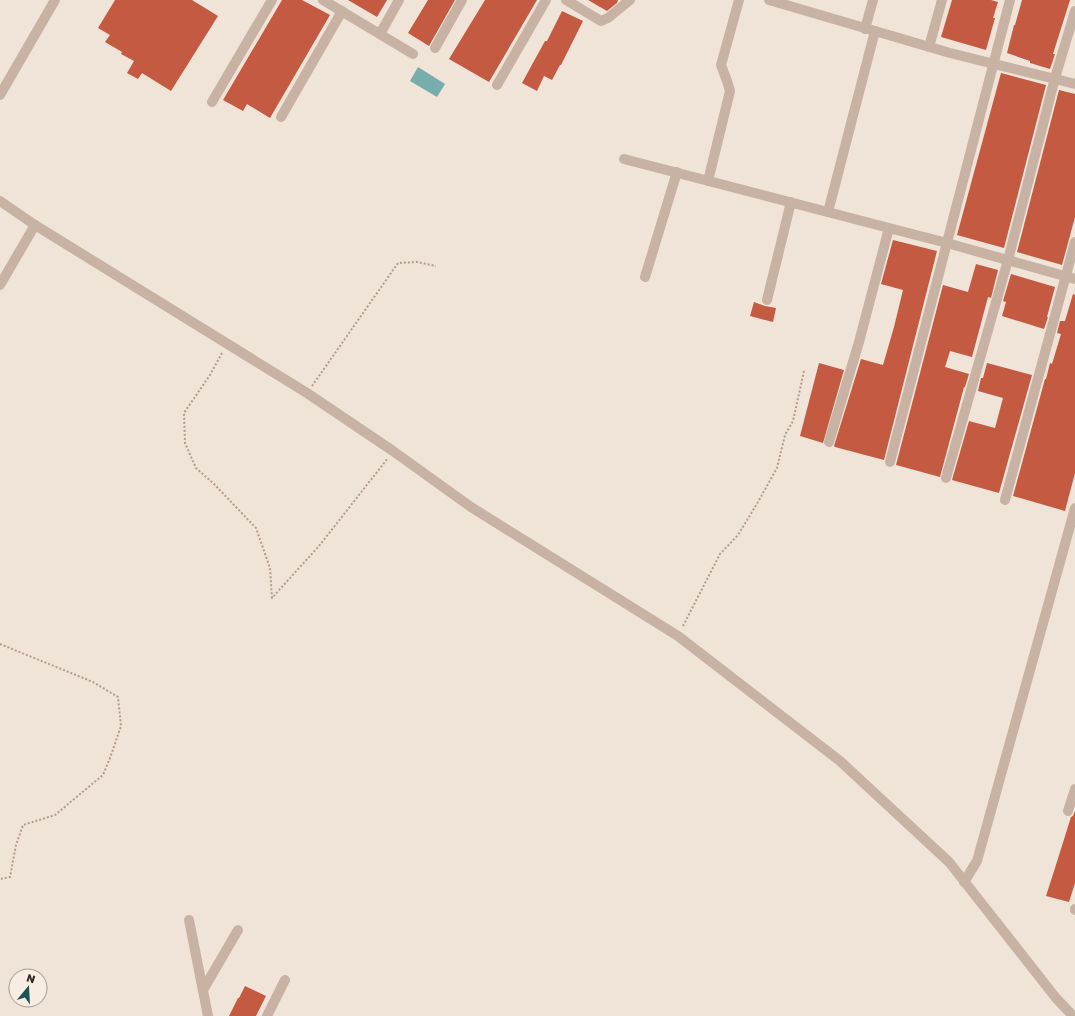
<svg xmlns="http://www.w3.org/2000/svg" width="1075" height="1016" viewBox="0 0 1075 1016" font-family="'Golos Text',sans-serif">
<rect width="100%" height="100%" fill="#f0e3d7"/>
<path fill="#77adac" d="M 418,67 L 445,84 L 437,97 L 410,81 Z"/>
<g fill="#c45a41">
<path d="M 115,0 L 192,0 L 218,16 L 171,91 L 142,73 L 138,79 L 127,73 L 134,61 L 121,54 L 122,52 L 105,42 L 110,35 L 98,28 Z"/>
<path d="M 282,0 L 302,0 L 330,15 L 270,118 L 247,104 L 243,111 L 223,100 Z"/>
<path d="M 348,0 L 387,0 L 377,17 Z"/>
<path d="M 428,0 L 455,0 L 429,46 L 408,33 Z"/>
<path d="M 485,0 L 537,0 L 489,82 L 449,59 Z"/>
<path d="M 588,0 L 618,0 L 617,3 L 607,11 Z"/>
<path d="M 952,0 L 991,0 L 998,2 L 993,18 L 995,18 L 986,50 L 941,37 Z"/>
<path d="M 1022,0 L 1070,0 L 1053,54 L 1055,54 L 1050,69 L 1030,63 L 1030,61 L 1007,53 L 1014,25 L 1015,25 Z"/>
<path d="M 562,11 L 583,21 L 561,65 L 560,65 L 552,80 L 544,76 L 537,91 L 522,83 L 545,41 L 547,41 Z"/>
<path d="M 1001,73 L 1046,85 L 1004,248 L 957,235 Z"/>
<path d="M 1059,90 L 1075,94 L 1075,217 L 1062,265 L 1017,252 Z"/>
<path d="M 893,240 L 937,251 L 884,460 L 835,447 L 834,446 L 861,359 L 883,365 L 894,327 L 903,290 L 881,284 Z"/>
<path d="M 976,264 L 998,270 L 991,298 L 988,297 L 972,357 L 950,351 L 945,367 L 969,374 L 965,387 L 964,387 L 940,477 L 896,465 L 943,285 L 968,292 Z"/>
<path d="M 1011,274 L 1055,287 L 1047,317 L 1048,317 L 1044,329 L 1002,316 L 1006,302 L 1003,301 Z"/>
<path d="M 1073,294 L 1075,295 L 1075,473 L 1065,511 L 1013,496 L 1045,379 L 1046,379 L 1050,363 L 1052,364 L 1061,334 L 1057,333 L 1060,321 L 1065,321 Z"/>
<path d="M 754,302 L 765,306 L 776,308 L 773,322 L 750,316 Z"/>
<path d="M 819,363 L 844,370 L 823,443 L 800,436 Z"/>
<path d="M 987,363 L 1032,375 L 999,493 L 952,480 L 969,421 L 995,428 L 1003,398 L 978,391 L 981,378 L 983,378 Z"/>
<path d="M 1075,811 L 1075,883 L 1069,902 L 1046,896 L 1055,868 L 1071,817 L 1073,816 Z"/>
<path d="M 245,986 L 266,996 L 256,1016 L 229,1016 L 238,998 L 239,998 Z"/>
</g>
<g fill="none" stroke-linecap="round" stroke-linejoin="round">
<g stroke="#b39c8e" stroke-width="2" stroke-dasharray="2 2" stroke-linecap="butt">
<path d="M 222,353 L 210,375 L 184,413 L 185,443 L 196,468 L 214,484 L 256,528 L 270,568 L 272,598 L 319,546 L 388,458"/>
<path d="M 312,386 L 398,263 L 417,262 L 436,266"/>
<path d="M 683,626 L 720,554 L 738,535 L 758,502 L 777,468 L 785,435 L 793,421 L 804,371"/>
<path d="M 0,644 L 93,682 L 118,697 L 121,726 L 110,758 L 103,775 L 55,815 L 23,825 L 16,845 L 10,877 L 0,879"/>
</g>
<g stroke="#c8b2a4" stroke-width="10">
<path d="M 323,0 L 413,54"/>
<path d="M 566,0 L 601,21 L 608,18 L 630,0"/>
<path d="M 769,0 L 875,31"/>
<path d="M 865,29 L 873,0"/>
<path d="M 380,34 L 399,0"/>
<path d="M 929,47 L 942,0"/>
<path d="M 435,48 L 462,0"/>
<path d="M 497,85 L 546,0"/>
<path d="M 0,95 L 55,0"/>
<path d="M 212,102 L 272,0"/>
<path d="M 281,117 L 342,11"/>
<path d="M 624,159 L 889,228"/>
<path d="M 708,181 L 730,91 L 727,81 L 721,65 L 739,0"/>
<path d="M 0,201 L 35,225 L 307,393 L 393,451 L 471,507 L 678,636 L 840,761 L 949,862 L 1056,998 L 1073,1016"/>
<path d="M 828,212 L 875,31 L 950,53 L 1075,84"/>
<path d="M 645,277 L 677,172"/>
<path d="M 0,285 L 35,225"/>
<path d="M 767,300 L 791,202"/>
<path d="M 829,442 L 859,342 L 889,228 L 947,243 L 1075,279"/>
<path d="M 890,462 L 1010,0"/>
<path d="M 946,478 L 1008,260 L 1055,78 L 1075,11"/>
<path d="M 1005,500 L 1075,242"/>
<path d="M 1068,811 L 1075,789"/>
<path d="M 964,882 L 977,861 L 1075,508"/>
<path d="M 1075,910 L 1075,909"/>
<path d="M 189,920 L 208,1016"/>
<path d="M 203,990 L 238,930"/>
<path d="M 267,1016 L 285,980"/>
</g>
</g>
<g transform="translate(28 988) rotate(18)"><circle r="19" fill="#f8ede3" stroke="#a99f97"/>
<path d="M0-3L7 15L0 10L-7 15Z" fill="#1c5354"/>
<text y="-6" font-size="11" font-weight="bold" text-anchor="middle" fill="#332925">N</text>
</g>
</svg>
